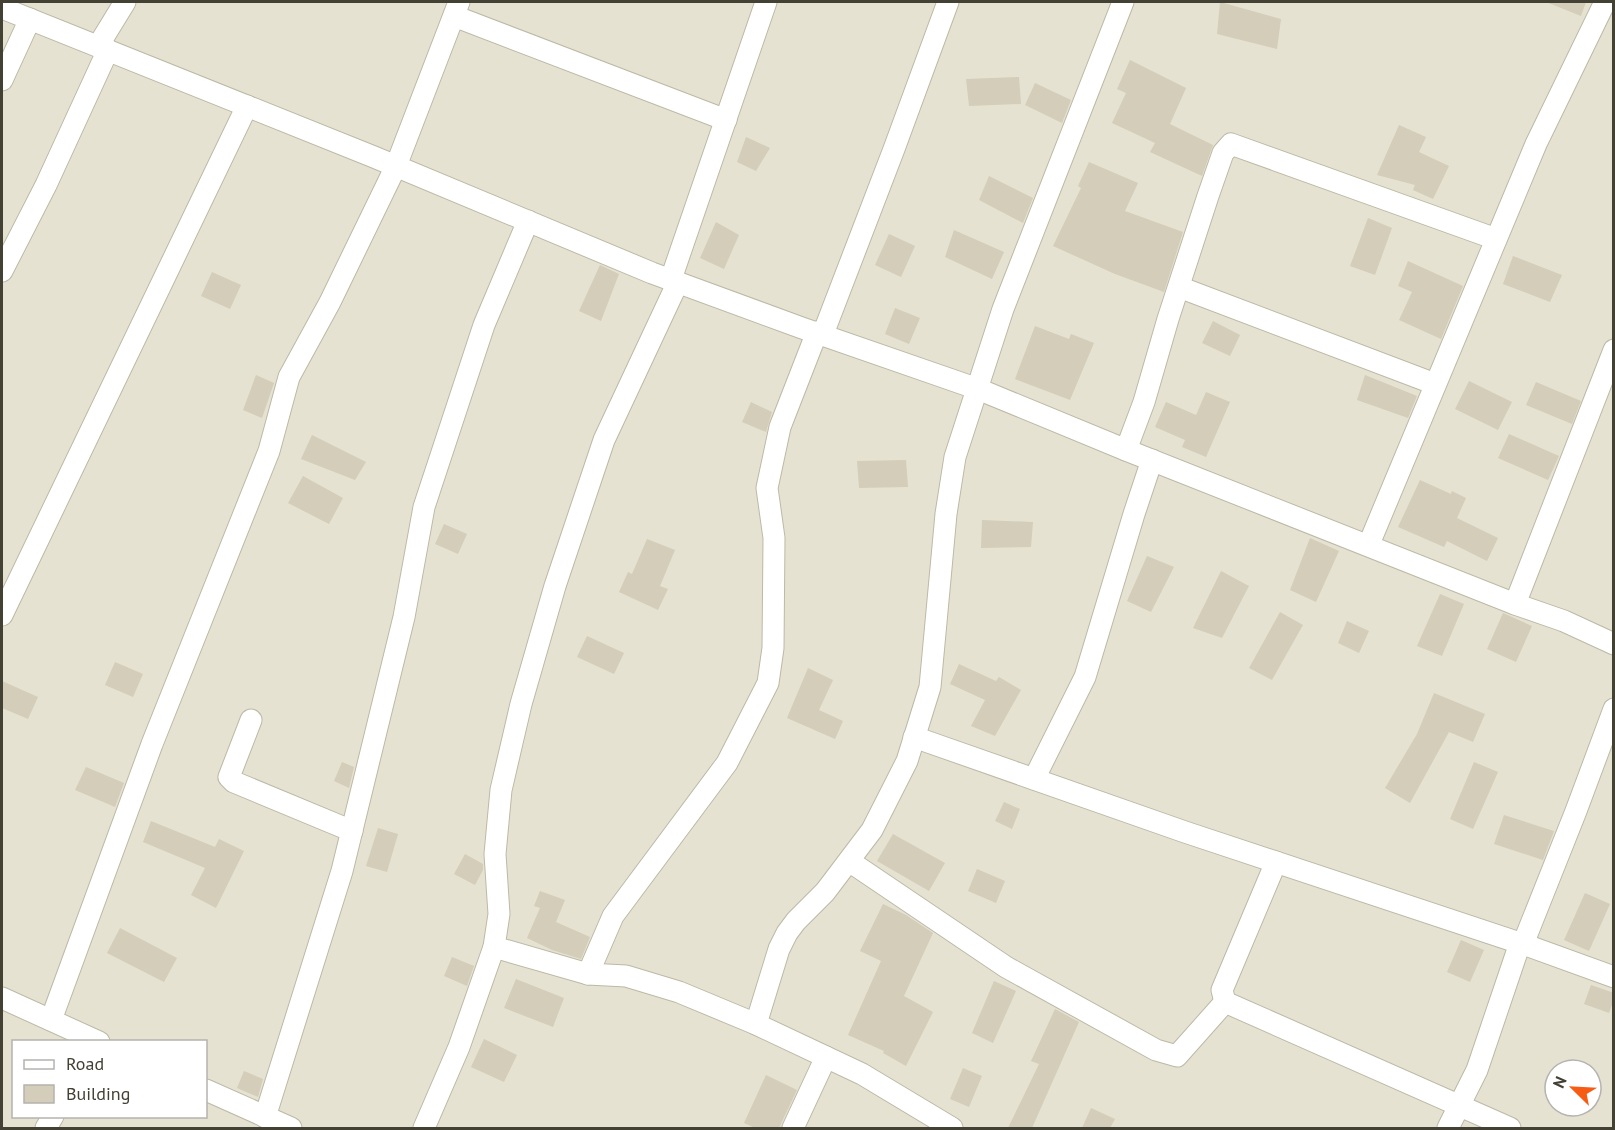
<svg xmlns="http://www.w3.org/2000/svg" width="1615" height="1130" viewBox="0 0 1615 1130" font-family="'PT Sans',sans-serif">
<rect width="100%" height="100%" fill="#f1f0e3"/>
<path fill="#e5e2d1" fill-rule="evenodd" d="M 2,2 L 1613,2 L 1613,1128 L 2,1128 ZM 14,1042 L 206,1042 L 206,1116 L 14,1116 ZM 1555,1070 L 1591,1070 L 1591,1106 L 1555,1106 Z"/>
<g fill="#d3cdb9">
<path d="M 1220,2 L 1281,19 L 1277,49 L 1217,34 Z"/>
<path d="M 1546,2 L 1586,2 L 1581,16 Z"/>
<path d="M 1130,60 L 1186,88 L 1170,124 L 1213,145 L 1202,176 L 1150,152 L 1155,143 L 1112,123 L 1126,93 L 1117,89 Z"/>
<path d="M 1019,77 L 1021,104 L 969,106 L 966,79 Z"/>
<path d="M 1035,83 L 1071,100 L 1062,123 L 1025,105 Z"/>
<path d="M 1399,125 L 1426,137 L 1419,152 L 1449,166 L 1433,199 L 1413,190 L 1415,185 L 1377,175 Z"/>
<path d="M 746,137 L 770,148 L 756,171 L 737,162 Z"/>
<path d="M 1089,162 L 1138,183 L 1125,211 L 1183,232 L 1164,292 L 1115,274 L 1053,246 L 1081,188 L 1078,186 Z"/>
<path d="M 989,176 L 1033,198 L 1023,223 L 979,200 Z"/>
<path d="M 1368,218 L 1392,228 L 1375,275 L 1350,266 Z"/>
<path d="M 716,222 L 739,235 L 724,269 L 700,258 Z"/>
<path d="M 954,230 L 1004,252 L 992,279 L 945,257 Z"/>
<path d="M 889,234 L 915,246 L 901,277 L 875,265 Z"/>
<path d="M 1513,256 L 1562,275 L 1550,302 L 1503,284 Z"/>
<path d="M 1408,261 L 1463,286 L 1441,339 L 1399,320 L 1412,292 L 1398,286 Z"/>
<path d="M 600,265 L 619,274 L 601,321 L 579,311 Z"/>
<path d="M 212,272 L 241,285 L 230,309 L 201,296 Z"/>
<path d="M 895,308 L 920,318 L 909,344 L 885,334 Z"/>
<path d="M 1213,321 L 1240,335 L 1230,356 L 1202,343 Z"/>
<path d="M 1035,326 L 1069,339 L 1071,334 L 1094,343 L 1070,400 L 1015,379 Z"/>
<path d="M 256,375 L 274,383 L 262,418 L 243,410 Z"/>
<path d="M 1365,375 L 1417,396 L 1408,418 L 1357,400 Z"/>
<path d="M 1469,381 L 1512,402 L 1498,430 L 1455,409 Z"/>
<path d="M 1536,382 L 1581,401 L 1572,424 L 1526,405 Z"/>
<path d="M 1206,392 L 1230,402 L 1206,457 L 1182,447 L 1185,440 L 1155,427 L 1166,402 L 1196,415 Z"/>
<path d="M 751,402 L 772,412 L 766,432 L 742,422 Z"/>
<path d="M 1509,434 L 1559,456 L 1548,480 L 1498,458 Z"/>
<path d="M 312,435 L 366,462 L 355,480 L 301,459 Z"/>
<path d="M 906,460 L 908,487 L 859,488 L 857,461 Z"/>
<path d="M 303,476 L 343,498 L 329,524 L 288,503 Z"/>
<path d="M 1420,480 L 1451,494 L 1452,491 L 1466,498 L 1457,518 L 1498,538 L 1487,561 L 1447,541 L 1444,547 L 1398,527 Z"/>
<path d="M 982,520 L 1033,522 L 1031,547 L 981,548 Z"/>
<path d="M 444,524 L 467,534 L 458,554 L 435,544 Z"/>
<path d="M 1310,538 L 1339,551 L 1316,602 L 1290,590 Z"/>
<path d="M 647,539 L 675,550 L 660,586 L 668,589 L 658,610 L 619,592 L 628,572 L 632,574 Z"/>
<path d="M 1147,556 L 1174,567 L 1151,612 L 1127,601 Z"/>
<path d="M 1221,571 L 1249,586 L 1222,638 L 1193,628 Z"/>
<path d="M 1440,594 L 1464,604 L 1442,656 L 1417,646 Z"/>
<path d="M 1280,612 L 1303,625 L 1272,680 L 1249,668 Z"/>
<path d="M 1503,613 L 1532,626 L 1516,662 L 1487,649 Z"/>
<path d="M 1347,621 L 1369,631 L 1359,653 L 1338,643 Z"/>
<path d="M 587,636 L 624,653 L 614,674 L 577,657 Z"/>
<path d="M 115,662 L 143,674 L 133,697 L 105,685 Z"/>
<path d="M 959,664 L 996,681 L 999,677 L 1021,690 L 995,736 L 971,726 L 985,700 L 950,684 Z"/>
<path d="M 808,668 L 833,680 L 819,710 L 843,721 L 835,739 L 787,718 Z"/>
<path d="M 2,681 L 38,697 L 28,719 L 2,708 Z"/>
<path d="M 1434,693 L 1485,714 L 1473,742 L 1449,732 L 1410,803 L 1385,788 L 1417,734 Z"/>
<path d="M 342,762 L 354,767 L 349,788 L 334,781 Z"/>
<path d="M 1474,762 L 1498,772 L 1473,829 L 1450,819 Z"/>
<path d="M 86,767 L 124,783 L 115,807 L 75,790 Z"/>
<path d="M 1004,802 L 1020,809 L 1012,829 L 995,821 Z"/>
<path d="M 1504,815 L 1554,831 L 1543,860 L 1494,844 Z"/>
<path d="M 151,821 L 215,847 L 219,839 L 244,851 L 216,908 L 191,895 L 205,868 L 143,842 Z"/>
<path d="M 378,828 L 398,834 L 387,872 L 366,866 Z"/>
<path d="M 893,834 L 945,863 L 929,891 L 877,861 Z"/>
<path d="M 465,854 L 483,864 L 483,870 L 475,885 L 454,874 Z"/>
<path d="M 977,869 L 1005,881 L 996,903 L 968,891 Z"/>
<path d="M 540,891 L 565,900 L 556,922 L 590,937 L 581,959 L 552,950 L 527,938 L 540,908 L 534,906 Z"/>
<path d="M 1585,893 L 1610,904 L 1589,951 L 1564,940 Z"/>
<path d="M 883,904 L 906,915 L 933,933 L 904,996 L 933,1012 L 906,1066 L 883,1053 L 884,1051 L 848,1035 L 881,961 L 860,951 Z"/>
<path d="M 120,928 L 177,958 L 164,982 L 107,953 Z"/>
<path d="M 1461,940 L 1484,950 L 1470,982 L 1447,972 Z"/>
<path d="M 452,957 L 474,966 L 467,986 L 444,976 Z"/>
<path d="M 516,979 L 564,998 L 553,1027 L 504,1008 Z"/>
<path d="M 994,981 L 1016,991 L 993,1043 L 972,1033 Z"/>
<path d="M 1591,985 L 1614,993 L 1614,1000 L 1609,1013 L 1584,1004 Z"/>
<path d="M 1055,1009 L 1079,1022 L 1032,1128 L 1008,1128 L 1039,1064 L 1031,1061 Z"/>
<path d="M 484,1039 L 517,1055 L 504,1082 L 471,1067 Z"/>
<path d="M 963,1068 L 982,1076 L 969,1107 L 950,1099 Z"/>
<path d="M 244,1071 L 263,1079 L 258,1097 L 237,1088 Z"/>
<path d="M 766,1075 L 797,1090 L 779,1128 L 755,1128 L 744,1123 Z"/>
<path d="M 1091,1108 L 1115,1119 L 1110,1128 L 1082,1128 Z"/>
</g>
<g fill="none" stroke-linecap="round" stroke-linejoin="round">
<g stroke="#bdb9a6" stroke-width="23">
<g id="minor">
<path d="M 2,8 L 374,157 L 652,273 L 802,328 L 978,389 L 1126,450 L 1515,604 L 1564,621 L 1614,644"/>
<path d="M 454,16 L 726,120"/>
<path d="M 98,46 L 125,2"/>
<path d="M 2,80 L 30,19"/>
<path d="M 2,271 L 46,185 L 108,50"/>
<path d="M 671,279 L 766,2"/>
<path d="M 1179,287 L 1435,384"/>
<path d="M 823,334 L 894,149 L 948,2"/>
<path d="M 1126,450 L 1144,402 L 1168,319 L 1208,196 L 1223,153 L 1231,144 L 1496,239"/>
<path d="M 1369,544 L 1536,144 L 1605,2"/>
<path d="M 1515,604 L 1614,350"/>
<path d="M 2,615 L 247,106"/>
<path d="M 251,720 L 229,777 L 234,782 L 352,831"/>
<path d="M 914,737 L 1185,832 L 1523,944 L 1614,977"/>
<path d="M 1034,779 L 1085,677 L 1134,514 L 1152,460"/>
<path d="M 849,861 L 1006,967 L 1156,1050 L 1177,1056 L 1225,1002"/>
<path d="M 1276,862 L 1222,990 L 1225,1002 L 1510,1128"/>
<path d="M 1523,944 L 1576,811 L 1614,709"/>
<path d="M 494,947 L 588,974 L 626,976 L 679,992 L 756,1024 L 862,1074 L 952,1128"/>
<path d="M 588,974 L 613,916 L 727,763 L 768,683 L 773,648 L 774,538 L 767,488 L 780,427 L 817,332"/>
<path d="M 2,998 L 99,1042"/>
<path d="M 51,1020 L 152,744 L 269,451 L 289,377 L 330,302 L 396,166 L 459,2"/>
<path d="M 756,1024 L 779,949 L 787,933 L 796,921 L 825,892 L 872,830 L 907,761 L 930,687 L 946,514 L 955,457 L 1003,309 L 1123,2"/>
<path d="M 206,1090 L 291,1128"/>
<path d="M 265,1117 L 342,871 L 404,617 L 424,507 L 484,325 L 528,221"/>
<path d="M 46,1128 L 53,1116"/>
<path d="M 424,1128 L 459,1047 L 494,947 L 499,914 L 495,854 L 501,790 L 521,704 L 555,586 L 604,440 L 678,282"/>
<path d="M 793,1128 L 826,1057"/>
<path d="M 1448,1128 L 1477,1070 L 1520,943"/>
</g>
</g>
<use href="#minor" stroke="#fff" stroke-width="21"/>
</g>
<rect width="1615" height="1130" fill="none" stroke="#434034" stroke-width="6"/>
<rect x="12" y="1040" width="195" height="78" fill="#ffffff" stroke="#b4b3ae" stroke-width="1.5"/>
<rect x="24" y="1060" width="30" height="9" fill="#ffffff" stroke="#b4b3ae" stroke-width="1.5"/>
<text x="66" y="1070" font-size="18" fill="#434034">Road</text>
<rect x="24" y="1085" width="30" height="18" fill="#d3cdb9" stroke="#b4b3ae" stroke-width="1.5"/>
<text x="66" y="1100" font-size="18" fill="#434034">Building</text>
<g transform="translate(1573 1088) rotate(294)"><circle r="28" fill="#ffffff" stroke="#b4b3ae" stroke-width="1.5"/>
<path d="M0-4.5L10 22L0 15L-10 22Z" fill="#f75c15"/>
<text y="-9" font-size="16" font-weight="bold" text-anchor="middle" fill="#434034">N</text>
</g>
</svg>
